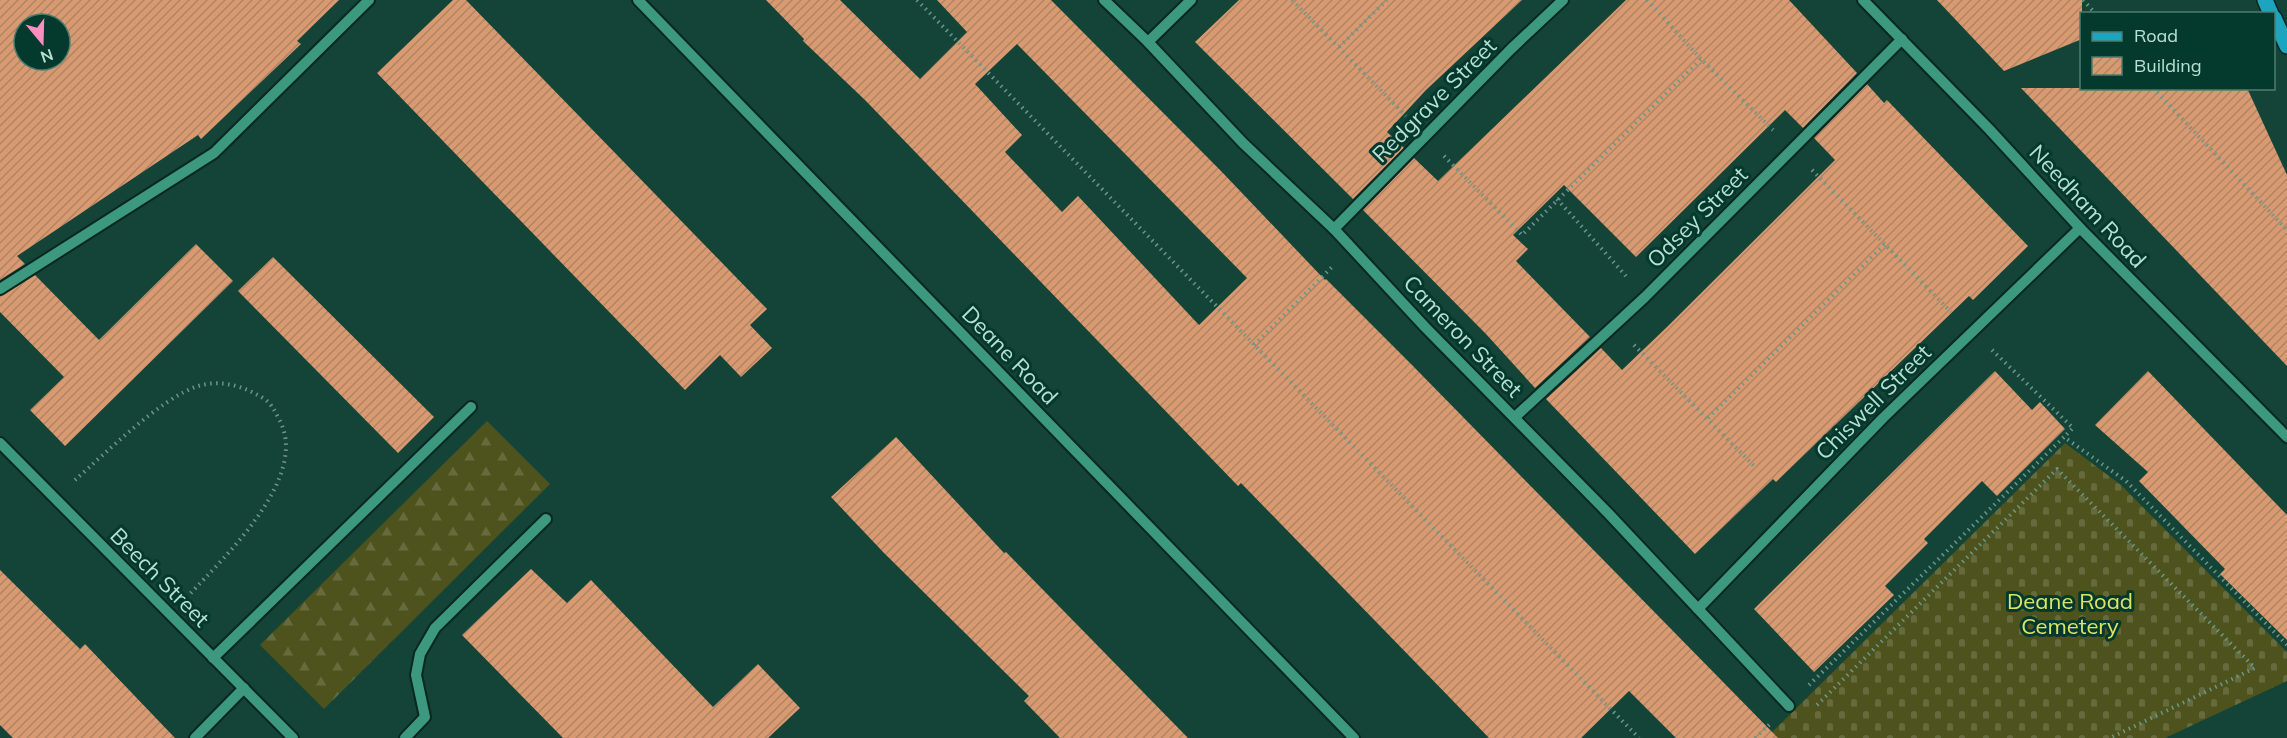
<svg xmlns="http://www.w3.org/2000/svg" width="2287" height="738" viewBox="0 0 2287 738" font-family="Mulish,sans-serif">
<defs>
<pattern id="forest-firs" width="22" height="20" patternUnits="userSpaceOnUse" patternTransform="scale(1.5)"><rect width="22" height="20" fill="#4e521d"/><path d="M5 1l3.5 6h-7zM16 11l3.5 6h-7z" fill="#656b3d"/></pattern>
<pattern id="cemetery-stones" width="16" height="16" patternUnits="userSpaceOnUse" patternTransform="scale(1.5)"><rect width="16" height="16" fill="#4e521d"/><path d="M2 7V4a2 2 0 0 1 4 0v3zM10 15v-3a2 2 0 0 1 4 0v3z" fill="#656b3d"/></pattern>
<pattern id="building-hatch" width="6" height="6" patternUnits="userSpaceOnUse" patternTransform="scale(1.5)"><rect width="6" height="6" fill="#d99a71"/><path d="M-1 1l2-2M0 6l6-6M5 7l2-2" fill="none" stroke="#b08464"/></pattern>
</defs>
<rect width="100%" height="100%" fill="#134437"/>
<path fill="url(#forest-firs)" d="M 487,421 L 550,484 L 324,709 L 260,645 Z"/>
<path fill="url(#cemetery-stones)" d="M 2065,443 L 2121,485 L 2287,652 L 2287,681 L 2165,738 L 1766,738 Z"/>
<g fill="url(#building-hatch)" fill-rule="evenodd">
<path d="M 0,0 L 339,0 L 297,41 L 301,44 L 201,139 L 198,135 L 17,256 L 25,264 L 0,280 ZM 24,24 L 60,24 L 60,60 L 24,60 Z"/>
<path d="M 453,0 L 466,0 L 767,309 L 750,325 L 772,348 L 741,377 L 720,355 L 685,390 L 377,73 Z"/>
<path d="M 766,0 L 840,0 L 920,79 L 967,32 L 937,0 L 1051,0 L 1221,171 L 1325,280 L 1326,279 L 1412,365 L 1778,738 L 1676,738 L 1629,691 L 1581,738 L 1489,738 L 1241,483 L 1238,486 L 865,100 L 803,41 L 804,39 ZM 1017,44 L 1247,278 L 1199,325 L 1078,196 L 1062,212 L 1005,152 L 1022,135 L 975,84 Z"/>
<path d="M 1239,0 L 1522,0 L 1426,90 L 1387,132 L 1404,148 L 1353,199 L 1195,42 Z"/>
<path d="M 1626,0 L 1789,0 L 1857,73 L 1803,128 L 1785,110 L 1636,257 L 1564,185 L 1513,235 L 1528,249 L 1516,261 L 1590,337 L 1535,388 L 1486,334 L 1363,210 L 1414,158 L 1438,181 Z"/>
<path d="M 1937,0 L 2082,0 L 2082,39 L 2004,71 Z"/>
<path d="M 1867,84 L 1884,103 L 1887,100 L 2028,246 L 1973,300 L 1969,296 L 1776,482 L 1773,479 L 1695,554 L 1546,399 L 1601,348 L 1622,370 L 1667,327 L 1835,160 L 1814,138 Z"/>
<path d="M 2021,88 L 2247,88 L 2287,175 L 2287,366 Z"/>
<path d="M 196,244 L 233,281 L 65,446 L 30,410 L 64,377 L 0,312 L 0,296 L 35,275 L 99,340 Z"/>
<path d="M 273,257 L 434,417 L 398,453 L 238,291 Z"/>
<path d="M 1995,371 L 2032,410 L 2040,402 L 2065,429 L 1997,496 L 1982,481 L 1924,539 L 1928,543 L 1885,586 L 1894,595 L 1814,672 L 1754,609 Z"/>
<path d="M 2148,371 L 2287,515 L 2287,640 L 2220,574 L 2225,569 L 2139,481 L 2148,472 L 2095,425 Z"/>
<path d="M 896,437 L 1004,553 L 1006,552 L 1188,738 L 1060,738 L 1024,701 L 1029,696 L 884,553 L 831,497 Z"/>
<path d="M 531,569 L 567,603 L 591,580 L 713,707 L 758,664 L 800,708 L 768,738 L 563,738 L 462,635 Z"/>
<path d="M 0,570 L 80,649 L 85,644 L 175,738 L 13,738 L 0,725 Z"/>
</g>
<g fill="none" stroke-linecap="round" stroke-linejoin="round">
<g stroke="#0a2720" stroke-width="14">
<g id="minor">
<path d="M 638,0 L 1354,738"/>
<path d="M 1104,0 L 1148,42 L 1243,143 L 1334,229 L 1425,327 L 1608,513 L 1789,706"/>
<path d="M 1863,0 L 1989,129 L 2080,228 L 2287,437"/>
<path d="M 1148,42 L 1191,0"/>
<path d="M 1334,229 L 1511,49 L 1563,0"/>
<path d="M 0,289 L 214,153 L 369,0"/>
<path d="M 1515,417 L 1645,297 L 1902,39"/>
<path d="M 0,443 L 293,738"/>
<path d="M 1698,609 L 1883,418 L 2080,228"/>
<path d="M 213,658 L 471,407"/>
<path d="M 195,738 L 244,688"/>
<path d="M 405,738 L 425,717 L 416,675 L 420,654 L 435,628 L 546,519"/>
</g>
</g>
<g stroke="#0a2720" stroke-width="18">
<g id="major">
<path d="M 2265,0 L 2271,14"/>
<path d="M 2274,18 L 2287,46"/>
</g>
</g>
<g stroke="#6a9789" stroke-width="4" stroke-dasharray="1.5 4.5" stroke-linecap="butt">
<path d="M 917,0 L 1639,738"/>
<path d="M 1292,0 L 1406,116"/>
<path d="M 1647,0 L 1701,59 L 1773,130"/>
<path d="M 2083,0 L 2096,14"/>
<path d="M 1339,47 L 1387,0"/>
<path d="M 2153,88 L 2287,230"/>
<path d="M 1444,156 L 1522,235 L 1701,59"/>
<path d="M 1812,170 L 1951,312"/>
<path d="M 1557,199 L 1626,276"/>
<path d="M 1254,345 L 1332,267"/>
<path d="M 1634,345 L 1756,468"/>
<path d="M 1992,350 L 2073,428 L 2064,437"/>
<path d="M 1708,418 L 1885,244"/>
<path d="M 75,480 C 106,453 161,398 198,386 C 221,379 243,386 263,398 C 271,403 274,410 279,419 C 311,477 224,557 189,595"/>
<path d="M 1809,685 L 2064,437 L 2126,481 L 2287,645"/>
<path d="M 1817,705 L 2057,469 L 2255,668 L 2110,738"/>
<path d="M 1755,738 L 1770,724"/>
</g>
<use href="#minor" stroke="#3d9880" stroke-width="10"/>
<use href="#major" stroke="#1da4bf" stroke-width="15"/>
</g>
<g text-anchor="middle" dominant-baseline="central" stroke-width="6" stroke-linejoin="round" paint-order="stroke">
<g font-size="22" fill="#b7e0d2" stroke="#04392d">
<text transform="translate(1434 100) rotate(-45)">Redgrave Street</text>
<text transform="translate(2088 206) rotate(47)">Needham Road</text>
<text transform="translate(1697 217) rotate(-45)">Odsey Street</text>
<text transform="translate(1463 336) rotate(46)">Cameron Street</text>
<text transform="translate(1010 355) rotate(46)">Deane Road</text>
<text transform="translate(1873 402) rotate(-45)">Chiswell Street</text>
<text transform="translate(160 577) rotate(45)">Beech Street</text>
</g>
<g font-size="22" fill="#dbe467" stroke="#04392d">
<text x="2070" y="601">Deane Road<tspan x="2070" dy="25">Cemetery</tspan></text>
</g>
</g>
<rect x="2080" y="12" width="195" height="78" fill="#04392d" stroke="#4c7c6f" stroke-width="1.5"/>
<rect x="2092" y="32" width="30" height="9" fill="#1da4bf" stroke="#4c7c6f" stroke-width="1.5"/>
<text x="2134" y="42" font-size="18" fill="#b7e0d2">Road</text>
<rect x="2092" y="57" width="30" height="18" fill="url(#building-hatch)" stroke="#4c7c6f" stroke-width="1.5"/>
<text x="2134" y="72" font-size="18" fill="#b7e0d2">Building</text>
<g transform="translate(42 42) rotate(161)"><circle r="28" fill="#04392d" stroke="#4c7c6f" stroke-width="1.5"/>
<path d="M0-4.5L10 22L0 15L-10 22Z" fill="#fd8ebf"/>
<text y="-9" font-size="16" font-weight="bold" text-anchor="middle" fill="#b7e0d2">N</text>
</g>
</svg>
